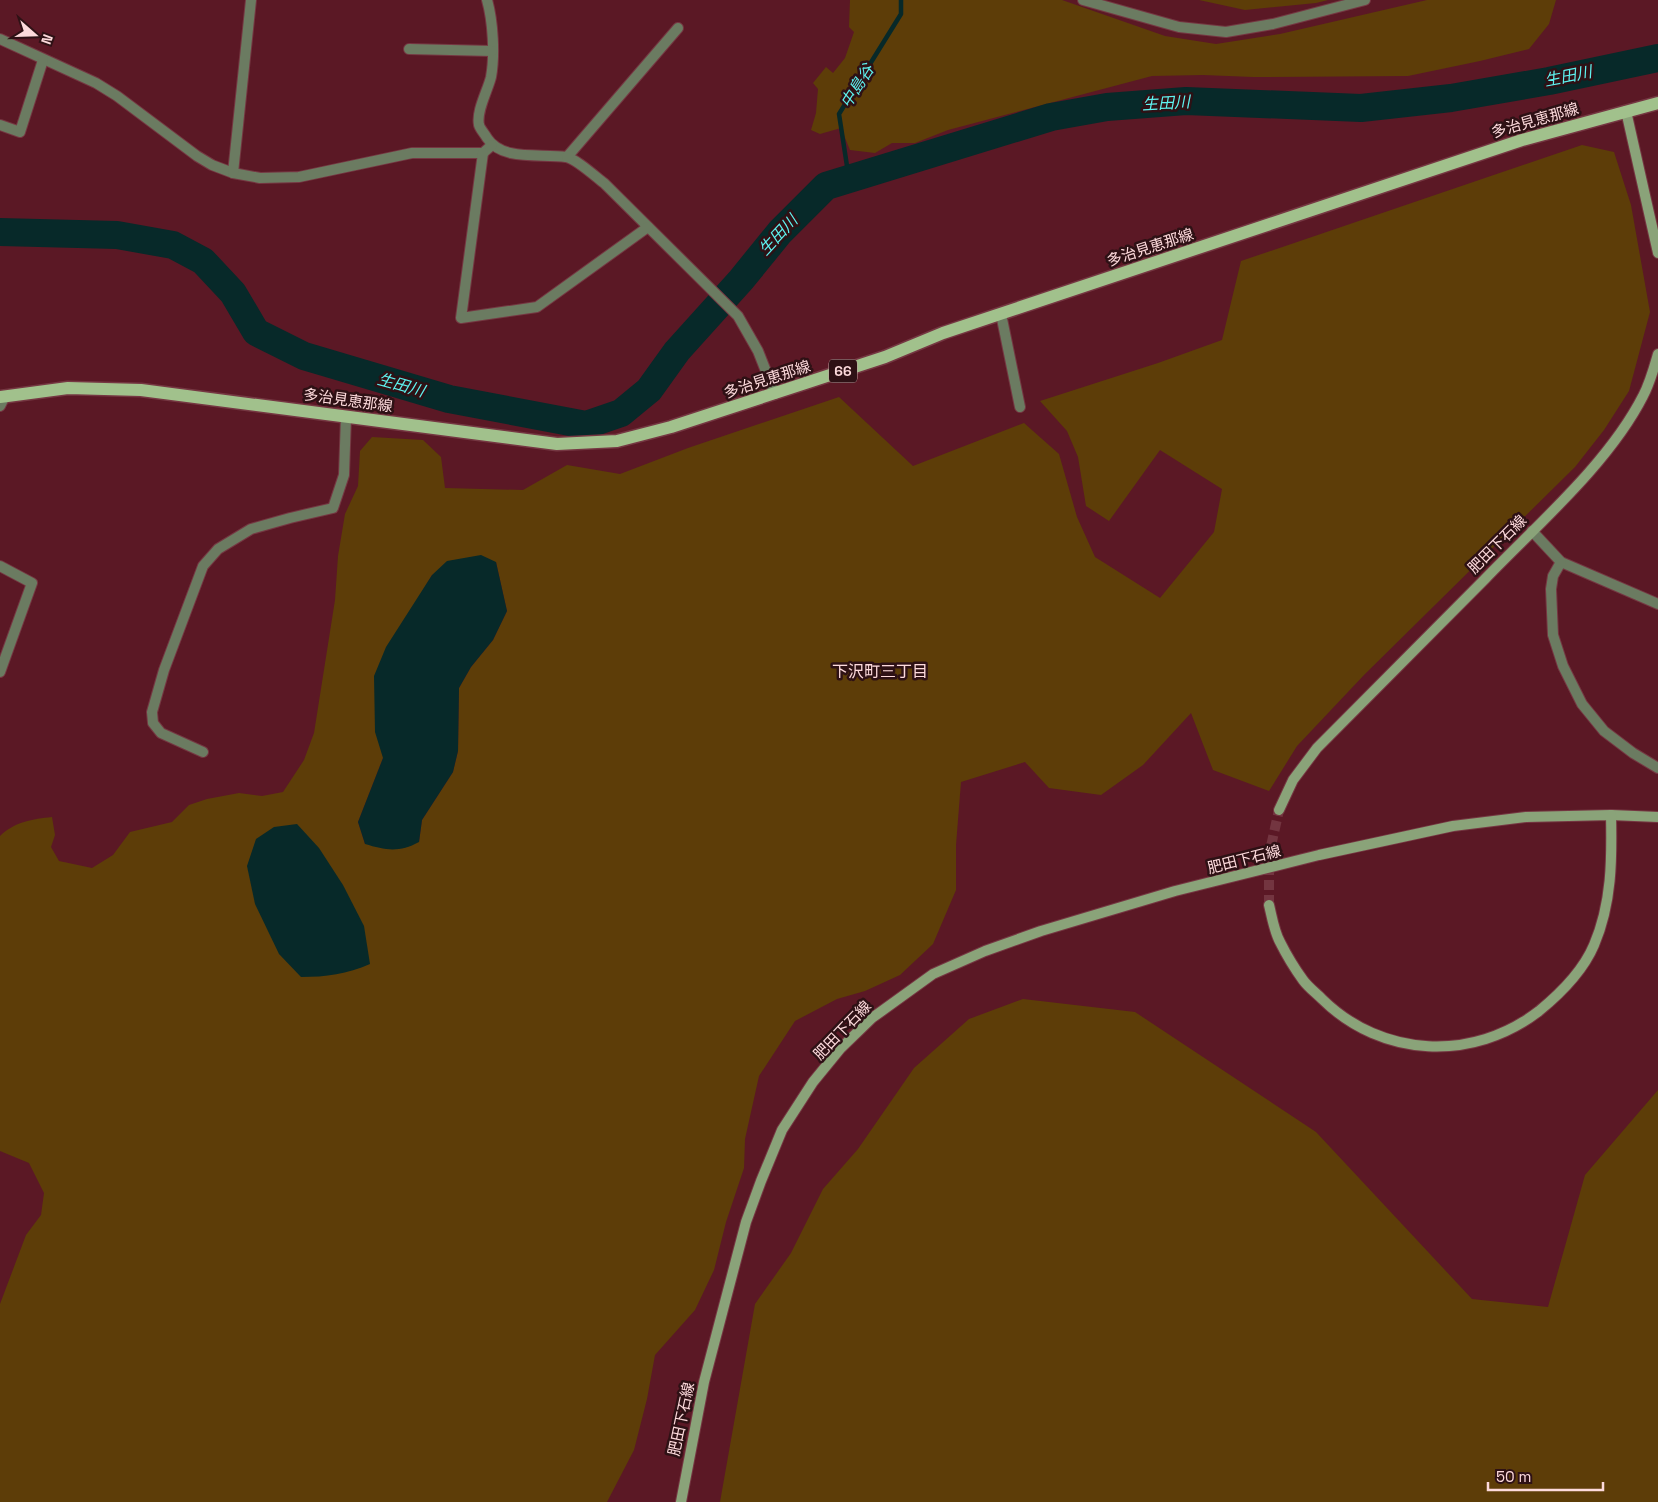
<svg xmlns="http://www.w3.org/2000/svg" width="1658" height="1502" viewBox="0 0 1658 1502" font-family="'Space Grotesk','Noto Sans JP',sans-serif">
<rect width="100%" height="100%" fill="#5b1825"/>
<g fill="#5d3d08" fill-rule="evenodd">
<path d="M 850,0 L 1062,0 L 1165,36 L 1216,44 L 1280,34 L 1427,0 L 1556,0 L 1549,24 L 1529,49 L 1480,61 L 1408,76 L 1253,77 L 1203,75 L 1152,76 L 948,130 L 915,143 L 892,143 L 875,153 L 850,150 L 841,128 L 820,134 L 811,130 L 816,113 L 818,89 L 813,83 L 826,67 L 833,73 L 845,58 L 854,32 L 849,27 Z"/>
<path d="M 1199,0 L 1328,0 L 1316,3 L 1245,10 Z"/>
<path d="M 1582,145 L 1614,152 L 1631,205 L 1650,312 L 1629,391 L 1604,430 L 1575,467 L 1364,675 L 1297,746 L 1269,791 L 1213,770 L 1191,713 L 1143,765 L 1101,795 L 1049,788 L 1025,762 L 961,782 L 956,845 L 956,890 L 933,944 L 900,975 L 865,991 L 837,999 L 795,1021 L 759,1076 L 745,1139 L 744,1168 L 726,1222 L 714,1270 L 695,1310 L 655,1355 L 647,1399 L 634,1450 L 607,1502 L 0,1502 L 0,1304 L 26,1235 L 41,1215 L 44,1193 L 29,1163 L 0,1151 L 0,836 C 14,822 33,819 52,817 L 55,835 L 51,847 L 59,861 L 92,868 L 113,855 L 130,832 L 172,822 L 189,805 L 207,799 L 239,793 L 262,796 L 283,792 L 304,760 L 314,733 L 335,600 L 338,556 L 345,514 L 358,486 L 360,451 L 372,437 L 423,440 L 441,457 L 445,488 L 523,490 L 567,465 L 620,474 L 688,448 L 839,397 L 913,466 L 1024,423 L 1059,454 L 1077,517 L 1095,557 L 1160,598 L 1214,532 L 1222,489 L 1160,450 L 1109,521 L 1086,506 L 1078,457 L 1067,431 L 1040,401 L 1158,363 L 1222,340 L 1241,261 ZM 496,562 L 507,611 L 493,640 L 471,667 L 459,688 L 458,751 L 453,772 L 422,820 L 419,842 L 365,844 L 358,822 L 383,758 L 419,597 L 432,575 Z"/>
<path d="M 1023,999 L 1135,1012 L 1316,1132 L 1472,1299 L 1548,1307 L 1585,1175 L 1658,1090 L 1658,1502 L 720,1502 L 755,1304 L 791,1253 L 823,1189 L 858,1149 L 914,1068 L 969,1019 Z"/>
</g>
<g fill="#072929">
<path d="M 481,555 L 496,562 L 507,611 L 493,640 L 471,667 L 459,688 L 458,751 L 453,772 L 422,820 L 419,842 C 399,853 385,850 365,844 L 358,822 L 383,758 L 375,732 L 374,676 L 386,647 L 432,575 L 447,561 Z"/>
<path d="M 297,824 L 319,848 L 343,885 L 364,926 L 370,964 C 347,974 326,977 301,977 L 279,954 L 255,904 L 247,866 L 256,839 L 274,827 Z"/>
</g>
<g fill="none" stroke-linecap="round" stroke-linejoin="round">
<path stroke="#072929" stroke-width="4.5" d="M 849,179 L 839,114 L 901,14 L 901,0"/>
<path stroke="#072929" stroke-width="28" d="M 0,232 L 117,235 L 173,245 L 203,261 L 233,293 L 256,332 L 304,356 L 449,399 L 586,425 L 621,413 L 649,390 L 677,351 L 741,280 L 780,232 L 826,186 L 1051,117 L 1107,107 L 1186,101 L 1361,108 L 1451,98 L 1549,81 L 1658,58"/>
<path stroke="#733540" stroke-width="10" stroke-dasharray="10 5" stroke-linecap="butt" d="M 1269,905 L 1269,855 L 1279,810"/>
<g stroke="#753742" stroke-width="12">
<g id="street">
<path d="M 487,0 C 493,21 495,55 491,77 C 488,90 476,111 479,125 C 480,129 485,134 487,138 C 503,162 541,153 566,157 C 575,158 596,177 604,183 L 738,316 L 758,351 L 775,394"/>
<path d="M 1083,0 L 1179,27 L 1226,32 L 1273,24 L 1365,0"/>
<path d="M 0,39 L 96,83 L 117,96 L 197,156 L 212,165 L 233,173 L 260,178 L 299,177 L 412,153 L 483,153 L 492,145"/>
<path d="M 409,49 L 492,51"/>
<path d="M 0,125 L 20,132 L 43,60"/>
<path d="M 483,153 L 461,318 L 537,307 L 648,227"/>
<path d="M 567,157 L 678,28"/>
<path d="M 233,173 L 251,0"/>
<path d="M 1001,314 L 1020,407"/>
<path d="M 0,406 L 5,396"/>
<path d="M 1532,531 L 1561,562 L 1658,604"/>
<path d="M 1561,562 L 1553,576 L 1551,589 L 1553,635 L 1563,666 L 1582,704 L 1604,731 L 1633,753 L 1658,768"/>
<path d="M 0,566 L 32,583 L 0,672"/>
<path d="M 203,752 L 161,733 L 153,723 L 152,712 L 164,670 L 203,566 L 218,549 L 251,529 L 290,518 L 333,508 L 344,475 L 346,416"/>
</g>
</g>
<g stroke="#753742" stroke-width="12">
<g id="secondary">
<path d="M 1626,111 L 1658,253"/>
<path d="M 1279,810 L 1293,780 L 1317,748 C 1373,691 1429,635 1485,579 C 1537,525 1609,463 1643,396 C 1650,383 1654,368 1658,354"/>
<path d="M 1611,815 L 1658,817"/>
<path d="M 681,1502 L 704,1382 L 746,1222 L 761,1181 L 782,1130 L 813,1082 L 840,1049 L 872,1018 L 933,974 L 985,951 L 1041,931 L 1175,891 L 1319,855 L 1453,826 L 1526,817 L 1611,815 C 1612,859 1612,903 1594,945 C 1583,971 1561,993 1539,1011 C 1473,1062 1382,1058 1322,999 C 1316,993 1308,987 1303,980 C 1295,969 1286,954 1280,942 C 1274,931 1272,917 1269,905"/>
</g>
</g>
<g stroke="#753742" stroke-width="15">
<path id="primary" d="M 0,397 L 68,388 L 141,390 L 557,444 L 617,441 L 671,427 L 885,357 L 943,333 L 1522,140 L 1658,103"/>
</g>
<use href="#street" stroke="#6b7b61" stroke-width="10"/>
<use href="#secondary" stroke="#8aa379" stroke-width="10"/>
<use href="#primary" stroke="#a1c18c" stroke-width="12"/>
</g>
<g text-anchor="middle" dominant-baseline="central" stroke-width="5" stroke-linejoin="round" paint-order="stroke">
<rect fill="#2e1115" stroke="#bf9ea0" stroke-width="1" x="829" y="359.5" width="28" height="23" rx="4"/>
<g font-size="14" font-weight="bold" fill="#fddadc">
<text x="843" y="371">66</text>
</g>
<g font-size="15" fill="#fddadc" stroke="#2e1115">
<text transform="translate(1535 120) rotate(-16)">多治見恵那線</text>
<text transform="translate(1150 247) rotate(-18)">多治見恵那線</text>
<text transform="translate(767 379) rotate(-18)">多治見恵那線</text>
<text transform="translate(348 400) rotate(8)">多治見恵那線</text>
<text transform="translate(1497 544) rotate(-45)">肥田下石線</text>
<text transform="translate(1244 859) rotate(-14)">肥田下石線</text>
<text transform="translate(842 1030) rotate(-46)">肥田下石線</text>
<text transform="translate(681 1419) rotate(-78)">肥田下石線</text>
</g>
<g font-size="16" font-style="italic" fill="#5ef2ef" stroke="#2e1115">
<text transform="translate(1568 76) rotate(-11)">生田川</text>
<text transform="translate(857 86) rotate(-58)">中島谷</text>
<text transform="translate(1166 103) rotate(-3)">生田川</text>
<text transform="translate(778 235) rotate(-47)">生田川</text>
<text transform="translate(401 385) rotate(16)">生田川</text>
</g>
<g font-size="16" fill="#fddadc" stroke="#2e1115">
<text x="880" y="671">下沢町三丁目</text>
</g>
</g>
<g transform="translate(35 35) rotate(110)" stroke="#2e1115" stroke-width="4" paint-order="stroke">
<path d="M0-4L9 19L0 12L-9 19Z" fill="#fddadc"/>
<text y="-8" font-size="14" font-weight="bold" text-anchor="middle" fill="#fddadc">N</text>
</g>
<path d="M1488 1482v8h115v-8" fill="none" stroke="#fddadc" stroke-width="2.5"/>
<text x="1496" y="1482" font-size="15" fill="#fddadc" stroke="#2e1115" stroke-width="4" paint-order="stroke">50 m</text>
</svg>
